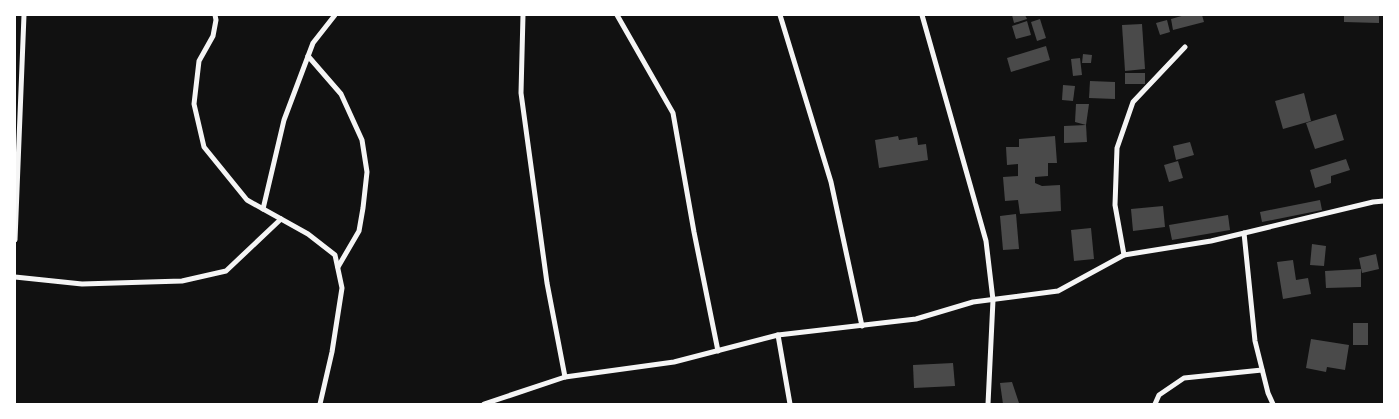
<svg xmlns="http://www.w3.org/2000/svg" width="1399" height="419" viewBox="0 0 1399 419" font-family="'DejaVu Sans',sans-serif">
<rect width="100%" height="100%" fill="#111"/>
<g fill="#4a4a4a">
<path d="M 1012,15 L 1025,15 L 1027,19 L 1014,23 Z"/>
<path d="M 1185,15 L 1202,15 L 1204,22 L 1173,30 L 1171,19 Z"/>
<path d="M 1344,15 L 1379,15 L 1379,23 L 1344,22 Z"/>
<path d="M 1040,19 L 1046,38 L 1037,41 L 1031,22 Z"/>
<path d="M 1167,20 L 1170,32 L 1160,35 L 1156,23 Z"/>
<path d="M 1027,21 L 1031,35 L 1016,39 L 1012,26 Z"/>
<path d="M 1142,24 L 1145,69 L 1125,71 L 1122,25 Z"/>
<path d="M 1046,46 L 1050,60 L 1011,72 L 1007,58 Z"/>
<path d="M 1083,54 L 1092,55 L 1091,63 L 1082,63 Z"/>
<path d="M 1080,58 L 1082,75 L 1073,76 L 1071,59 Z"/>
<rect x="1125" y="73" width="20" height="11"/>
<path d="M 1090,81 L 1115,82 L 1115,99 L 1089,98 Z"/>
<path d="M 1063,85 L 1075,86 L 1073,101 L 1062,100 Z"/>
<path d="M 1304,93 L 1311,121 L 1283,129 L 1275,101 Z"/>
<path d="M 1076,104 L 1089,104 L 1086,125 L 1075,122 Z"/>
<path d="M 1336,114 L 1344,140 L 1315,149 L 1306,123 Z"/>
<path d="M 1086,125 L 1087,142 L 1064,143 L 1064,126 Z"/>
<path d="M 898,136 L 899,140 L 917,137 L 918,145 L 926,144 L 928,160 L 879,168 L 875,140 Z"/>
<path d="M 1055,136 L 1057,163 L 1048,163 L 1048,176 L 1035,177 L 1035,183 L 1042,186 L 1060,185 L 1061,211 L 1020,214 L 1018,200 L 1005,201 L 1003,177 L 1018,176 L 1018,164 L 1007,165 L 1006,147 L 1019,147 L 1019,139 Z"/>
<path d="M 1190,142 L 1194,155 L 1176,160 L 1173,146 Z"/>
<path d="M 1346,159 L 1350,170 L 1331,176 L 1331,183 L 1315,188 L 1310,170 Z"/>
<path d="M 1178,161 L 1183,178 L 1169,182 L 1164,165 Z"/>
<path d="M 1320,200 L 1322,210 L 1262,222 L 1260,212 Z"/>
<path d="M 1163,206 L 1165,227 L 1133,231 L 1131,209 Z"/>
<path d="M 1016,214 L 1019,249 L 1003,250 L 1000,216 Z"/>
<path d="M 1228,215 L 1230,230 L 1172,240 L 1169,225 Z"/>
<path d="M 1091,228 L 1094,259 L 1074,261 L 1071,230 Z"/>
<path d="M 1312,244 L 1326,246 L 1324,266 L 1310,265 Z"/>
<path d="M 1376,254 L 1379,269 L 1362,273 L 1359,258 Z"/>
<path d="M 1293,260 L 1296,280 L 1308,278 L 1311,294 L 1283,299 L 1277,262 Z"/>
<path d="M 1361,269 L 1361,287 L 1326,288 L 1325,271 Z"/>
<rect x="1353" y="323" width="15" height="22"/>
<path d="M 1311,339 L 1349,345 L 1345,370 L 1327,367 L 1326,372 L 1306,368 Z"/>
<path d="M 953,363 L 955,386 L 914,388 L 913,365 Z"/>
<path d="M 1012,382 L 1019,403 L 1003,404 L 1000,383 Z"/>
</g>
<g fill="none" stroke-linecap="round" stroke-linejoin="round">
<g stroke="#f5f5f5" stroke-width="5">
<path d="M 215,15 L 216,20 L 213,36 L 199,61 L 194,104 L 204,147 L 247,200 L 308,234 L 335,255 L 342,288 L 332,352 L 320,404"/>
<path d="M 523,15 L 521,93 L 547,283 L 565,377"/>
<path d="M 617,15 L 673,113 L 694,232 L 718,351"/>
<path d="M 780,15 L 831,182 L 862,326"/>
<path d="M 922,15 L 986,241 L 993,300 L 988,404"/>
<path d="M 308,56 L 341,94 L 362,140 L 367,172 L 363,208 L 359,231 L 338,267"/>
<path d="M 263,209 L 284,120 L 313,43 L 335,15"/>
<path d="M 1244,233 L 1255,341 L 1268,393 L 1273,404"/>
<path d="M 15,240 L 24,15"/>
<path d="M 1124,255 L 1115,205 L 1117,148 L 1133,102 L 1185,47"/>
<path d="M 15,277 L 82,284 L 182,281 L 226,271 L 281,219"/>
<path d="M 778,335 L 790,404"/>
<path d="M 484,404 L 565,377 L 674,362 L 778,335 L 916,319 L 973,302 L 1058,291 L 1124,255 L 1211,241 L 1373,202 L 1384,201"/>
<path d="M 1155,404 L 1159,395 L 1184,378 L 1262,370"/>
</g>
</g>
<rect width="1399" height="419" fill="none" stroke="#ffffff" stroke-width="32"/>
</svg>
